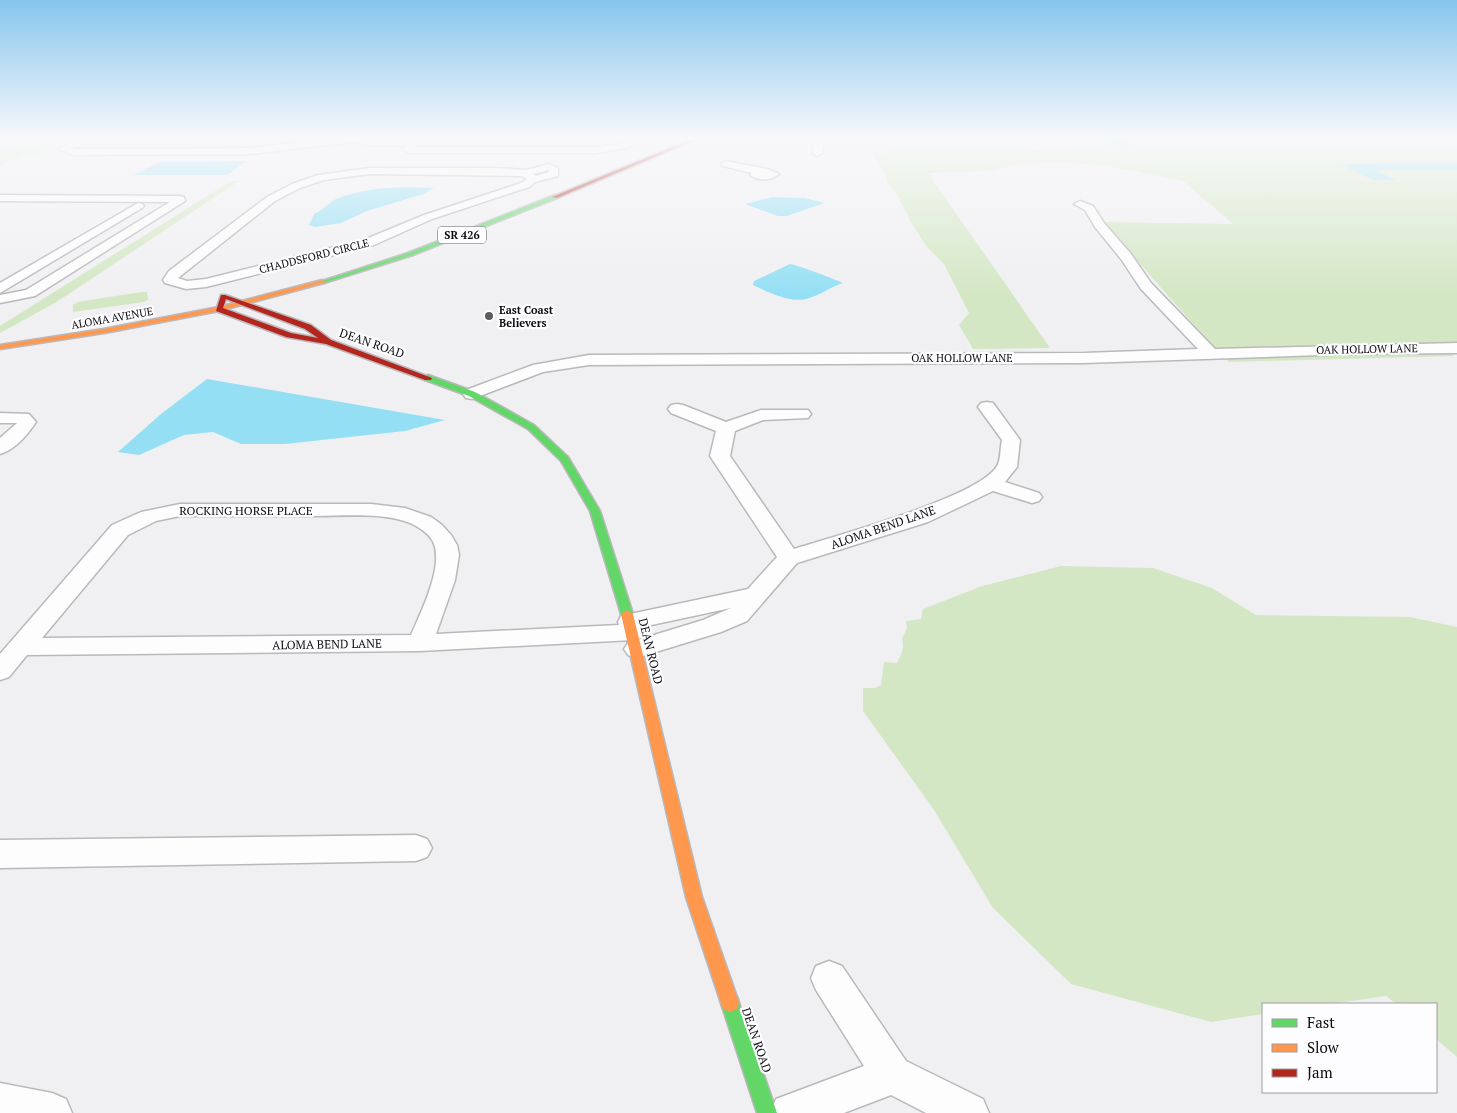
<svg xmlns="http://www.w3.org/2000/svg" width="1457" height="1113" viewBox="0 0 1457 1113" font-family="'PT Serif',serif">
<rect width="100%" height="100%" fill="#f0f0f3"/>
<g fill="#d4e7c4">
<path d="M 0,138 L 69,138 L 36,156 L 22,156 L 0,165 Z"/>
<path d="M 976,138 L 1014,138 L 1015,143 L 1009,149 L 1117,151 L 1117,148 L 1121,149 L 1131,142 L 1124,138 L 1457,138 L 1457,163 L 1341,164 L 1394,180 L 1372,170 L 1457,170 L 1457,345 L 1346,345 L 1216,350 L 1103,222 L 1233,224 L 1183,181 L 1108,166 L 1074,163 L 1046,163 L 1020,164 L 990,171 L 928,173 L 1050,348 L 973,349 L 959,325 L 969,313 L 944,264 L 927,247 L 911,222 L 895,191 L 888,184 L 885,172 L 880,167 L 873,153 L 882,153 L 933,141 Z"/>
<path d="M 231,181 L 239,181 L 55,303 L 0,333 L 0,326 Z"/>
<path d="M 141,292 L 147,292 L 148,300 L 144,302 L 73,312 L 73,305 L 78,302 Z"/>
<path d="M 1447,351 L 1454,356 L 1229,362 L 1223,357 Z"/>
<path d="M 1061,566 L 1153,568 L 1212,588 L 1256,615 L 1410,617 L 1457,627 L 1457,1057 L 1436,1039 L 1436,1004 L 1396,1004 L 1386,996 L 1331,1004 L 1263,1004 L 1263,1014 L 1211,1022 L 1071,984 L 993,908 L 934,810 L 863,711 L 863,688 L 875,688 L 881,685 L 884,662 L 897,663 C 901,655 905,648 902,639 L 907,628 L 906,621 L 921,619 L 923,609 L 982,586 Z"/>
</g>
<g fill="#94dff4">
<path d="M 1096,138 L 1124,138 L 1137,148 C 1120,149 1110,148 1096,138 Z"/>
<path d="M 247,161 L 227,175 L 133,175 L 160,162 Z"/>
<path d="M 1457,163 L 1457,170 L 1374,170 L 1396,180 L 1373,180 L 1340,164 Z"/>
<path d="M 405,187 L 434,188 L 423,194 L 367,211 L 341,223 L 315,227 L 309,225 L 314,214 C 323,210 330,202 336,199 C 359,190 381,188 405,187 Z"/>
<path d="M 772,197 L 805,198 L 824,203 L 787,216 L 778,216 L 745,204 Z"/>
<path d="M 790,264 C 795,264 837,280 843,283 C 830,287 819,296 806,299 C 790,303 768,292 753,285 L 754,281 Z"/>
<path d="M 207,379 L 445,420 L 405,431 L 285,444 L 241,444 L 213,432 L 184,435 L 139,455 L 118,452 L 161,414 Z"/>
</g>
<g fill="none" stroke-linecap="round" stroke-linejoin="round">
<g stroke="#b9b9bb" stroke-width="3">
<g id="street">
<path d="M 81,138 L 93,138 L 72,149 L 249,148 L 342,138 L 424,138 L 415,147 L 595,147 L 621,144 L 629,138 L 639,138 L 627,148 L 595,153 L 410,153 L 407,152 L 404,148 L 407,145 L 366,145 L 355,142 L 249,154 L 74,155 L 58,149 Z"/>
<path d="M 816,138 L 824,138 L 822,153 L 817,156 L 812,153 Z"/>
<path d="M 1029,138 L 1037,138 L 1039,141 L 1038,143 L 1032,143 Z"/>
<path d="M 726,161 L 768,169 L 779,174 C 771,181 758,181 750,175 L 752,173 L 723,166 L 721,164 Z"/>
<path d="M 549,164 L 558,168 L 558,176 L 535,182 L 529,187 L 432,219 L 374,245 L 206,287 L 186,289 L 165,283 L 163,280 L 169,271 L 267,197 L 292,184 L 318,175 L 370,168 L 494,168 L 526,170 ZM 548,170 L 549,172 L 536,176 L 533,174 ZM 370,174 L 523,176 L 527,179 L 521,183 L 424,215 L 366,239 L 206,279 L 187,281 L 178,278 L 275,201 L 300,188 L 324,180 Z"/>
<path d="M 0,195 L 180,196 L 184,197 L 185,201 L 35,296 L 0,303 L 0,295 L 26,290 L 170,202 L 0,201 Z"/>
<path d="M 1080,201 L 1093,206 L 1104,223 L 1131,254 L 1151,283 L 1215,349 L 1457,343 L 1457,353 L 1351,354 L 1084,363 L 589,365 L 543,372 L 472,399 L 466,398 L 463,394 L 466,390 L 533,365 L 589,355 L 1084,353 L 1198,349 L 1141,289 L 1121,259 L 1095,227 L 1085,210 L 1074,204 Z"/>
<path d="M 138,203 L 142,204 L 144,206 L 142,208 L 0,293 L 0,283 Z"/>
<path d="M 987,402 L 993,403 L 1020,440 L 1017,467 L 1005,482 L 1039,493 L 1042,497 L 1039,501 L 1032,503 L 993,491 L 928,522 L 797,563 L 747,621 L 721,632 L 646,655 L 637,658 L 628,655 L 624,649 L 628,643 L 703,620 L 731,608 L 642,627 L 645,632 L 642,638 L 633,640 L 420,651 L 27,655 L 9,677 L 0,680 L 0,654 L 112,525 L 141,512 L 180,504 L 371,504 L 405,508 L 431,517 L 442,525 L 451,535 L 457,545 L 459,555 L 455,580 L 436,634 L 619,625 L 618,622 L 621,616 L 748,589 L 777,557 L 710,456 L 716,431 L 671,413 L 668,409 L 671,405 L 677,404 L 683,405 L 726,422 L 761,410 L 808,410 L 811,414 L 808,418 L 763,420 L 735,431 L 730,456 L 794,549 C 832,537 980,497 997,466 C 1001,460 1000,448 1002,440 L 978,407 L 981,403 ZM 180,516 C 225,516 269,516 314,516 C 342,516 373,513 401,520 C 413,523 430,532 434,544 C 443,568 421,612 411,635 L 42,638 L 128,535 L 156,521 Z"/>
<path d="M 0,413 L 29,414 L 36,422 C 28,434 15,450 0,454 L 0,438 L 17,423 L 0,423 Z"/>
<path d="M 416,835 L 427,839 L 432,848 L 427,857 L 416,861 L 0,868 L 0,840 Z"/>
<path d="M 829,961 L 842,966 L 906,1061 L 983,1099 L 989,1113 L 926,1113 L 891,1095 L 844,1113 L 770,1113 L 776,1099 L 864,1066 L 816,990 L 811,978 L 816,966 Z"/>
<path d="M 0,1083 L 52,1093 L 66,1099 L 72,1113 L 0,1113 Z"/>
</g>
</g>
<g stroke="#b9b9bb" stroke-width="3">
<g id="fast">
<path d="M 555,195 L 557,198 L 413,255 L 324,283 L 319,282 L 408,253 Z"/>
<path d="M 428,375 L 475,392 L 534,425 L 568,457 L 600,511 L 633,614 L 631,617 L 623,617 L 621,614 L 590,511 L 561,461 L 528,429 L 469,396 L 425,380 L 425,376 Z"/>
<path d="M 730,994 L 737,997 L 739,1003 L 777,1113 L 757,1113 L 721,1003 L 723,997 Z"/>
</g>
</g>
<g stroke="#b9b9bb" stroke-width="3">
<g id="slow">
<path d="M 322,280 L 325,282 L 324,283 L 219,311 L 104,333 L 0,349 L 0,345 L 104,329 L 219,307 Z"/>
<path d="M 627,610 L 633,614 L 702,897 L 739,1003 L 737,1009 L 730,1012 L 723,1009 L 721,1003 L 686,897 L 621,614 Z"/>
</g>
</g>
<g stroke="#b9b9bb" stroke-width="3">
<g id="jam">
<path d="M 694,138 L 700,138 L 557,198 L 552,197 Z"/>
<path d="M 221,295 L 225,295 L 311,325 L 331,340 L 432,378 L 431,380 L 425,380 L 326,344 L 286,337 L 216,311 ZM 226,299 L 305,329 L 318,338 L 291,333 L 223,308 Z"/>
</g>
</g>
<use href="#street" fill="#fdfdfd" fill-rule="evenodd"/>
<use href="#fast" fill="#63d668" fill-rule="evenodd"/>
<use href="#slow" fill="#ff974d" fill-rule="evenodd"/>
<use href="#jam" fill="#b3261e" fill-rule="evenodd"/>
</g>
<linearGradient id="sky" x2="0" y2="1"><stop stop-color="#86c5ed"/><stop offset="0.47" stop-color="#f8f8fa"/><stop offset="1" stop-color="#f8f8fa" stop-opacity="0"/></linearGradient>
<rect width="1457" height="294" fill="url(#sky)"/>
<circle fill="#5c5c5e" stroke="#fdfdff" stroke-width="2" cx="489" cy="316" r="5"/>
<g text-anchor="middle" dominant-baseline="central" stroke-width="4.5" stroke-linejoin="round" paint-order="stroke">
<rect fill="#fdfdff" stroke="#545456" stroke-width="1" x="438" y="226.5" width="48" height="17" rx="4"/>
<g font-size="11" font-weight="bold" fill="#0c0c0e">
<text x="462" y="235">SR 426</text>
</g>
<g font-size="11" fill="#0c0c0e" stroke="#fdfdff">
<text transform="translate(314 256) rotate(-14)">CHADDSFORD CIRCLE</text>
<text transform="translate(112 318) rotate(-10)">ALOMA AVENUE</text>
<text transform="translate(1367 349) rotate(-1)">OAK HOLLOW LANE</text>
<text x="962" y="358">OAK HOLLOW LANE</text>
</g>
<g font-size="11" font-weight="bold" fill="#0c0c0e" stroke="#fdfdff" text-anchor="start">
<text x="499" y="310">East Coast<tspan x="499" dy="13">Believers</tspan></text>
</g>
<g font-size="12" fill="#0c0c0e" stroke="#fdfdff">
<text transform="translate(372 343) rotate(19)">DEAN ROAD</text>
<text x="246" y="510">ROCKING HORSE PLACE</text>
<text transform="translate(883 527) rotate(-19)">ALOMA BEND LANE</text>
<text transform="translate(327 644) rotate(-1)">ALOMA BEND LANE</text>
<text transform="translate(651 651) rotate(76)">DEAN ROAD</text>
<text transform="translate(757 1040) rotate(71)">DEAN ROAD</text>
</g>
</g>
<rect x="1262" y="1003" width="175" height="90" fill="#fdfdff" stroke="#9d9d9f"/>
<rect x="1272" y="1019" width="25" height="8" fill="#63d668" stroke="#9d9d9f"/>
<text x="1307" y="1028" font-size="15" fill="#0c0c0e">Fast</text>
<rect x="1272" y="1044" width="25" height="8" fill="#ff974d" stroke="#9d9d9f"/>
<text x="1307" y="1053" font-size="15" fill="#0c0c0e">Slow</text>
<rect x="1272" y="1069" width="25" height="8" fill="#b3261e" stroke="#9d9d9f"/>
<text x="1307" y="1078" font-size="15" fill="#0c0c0e">Jam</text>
</svg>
